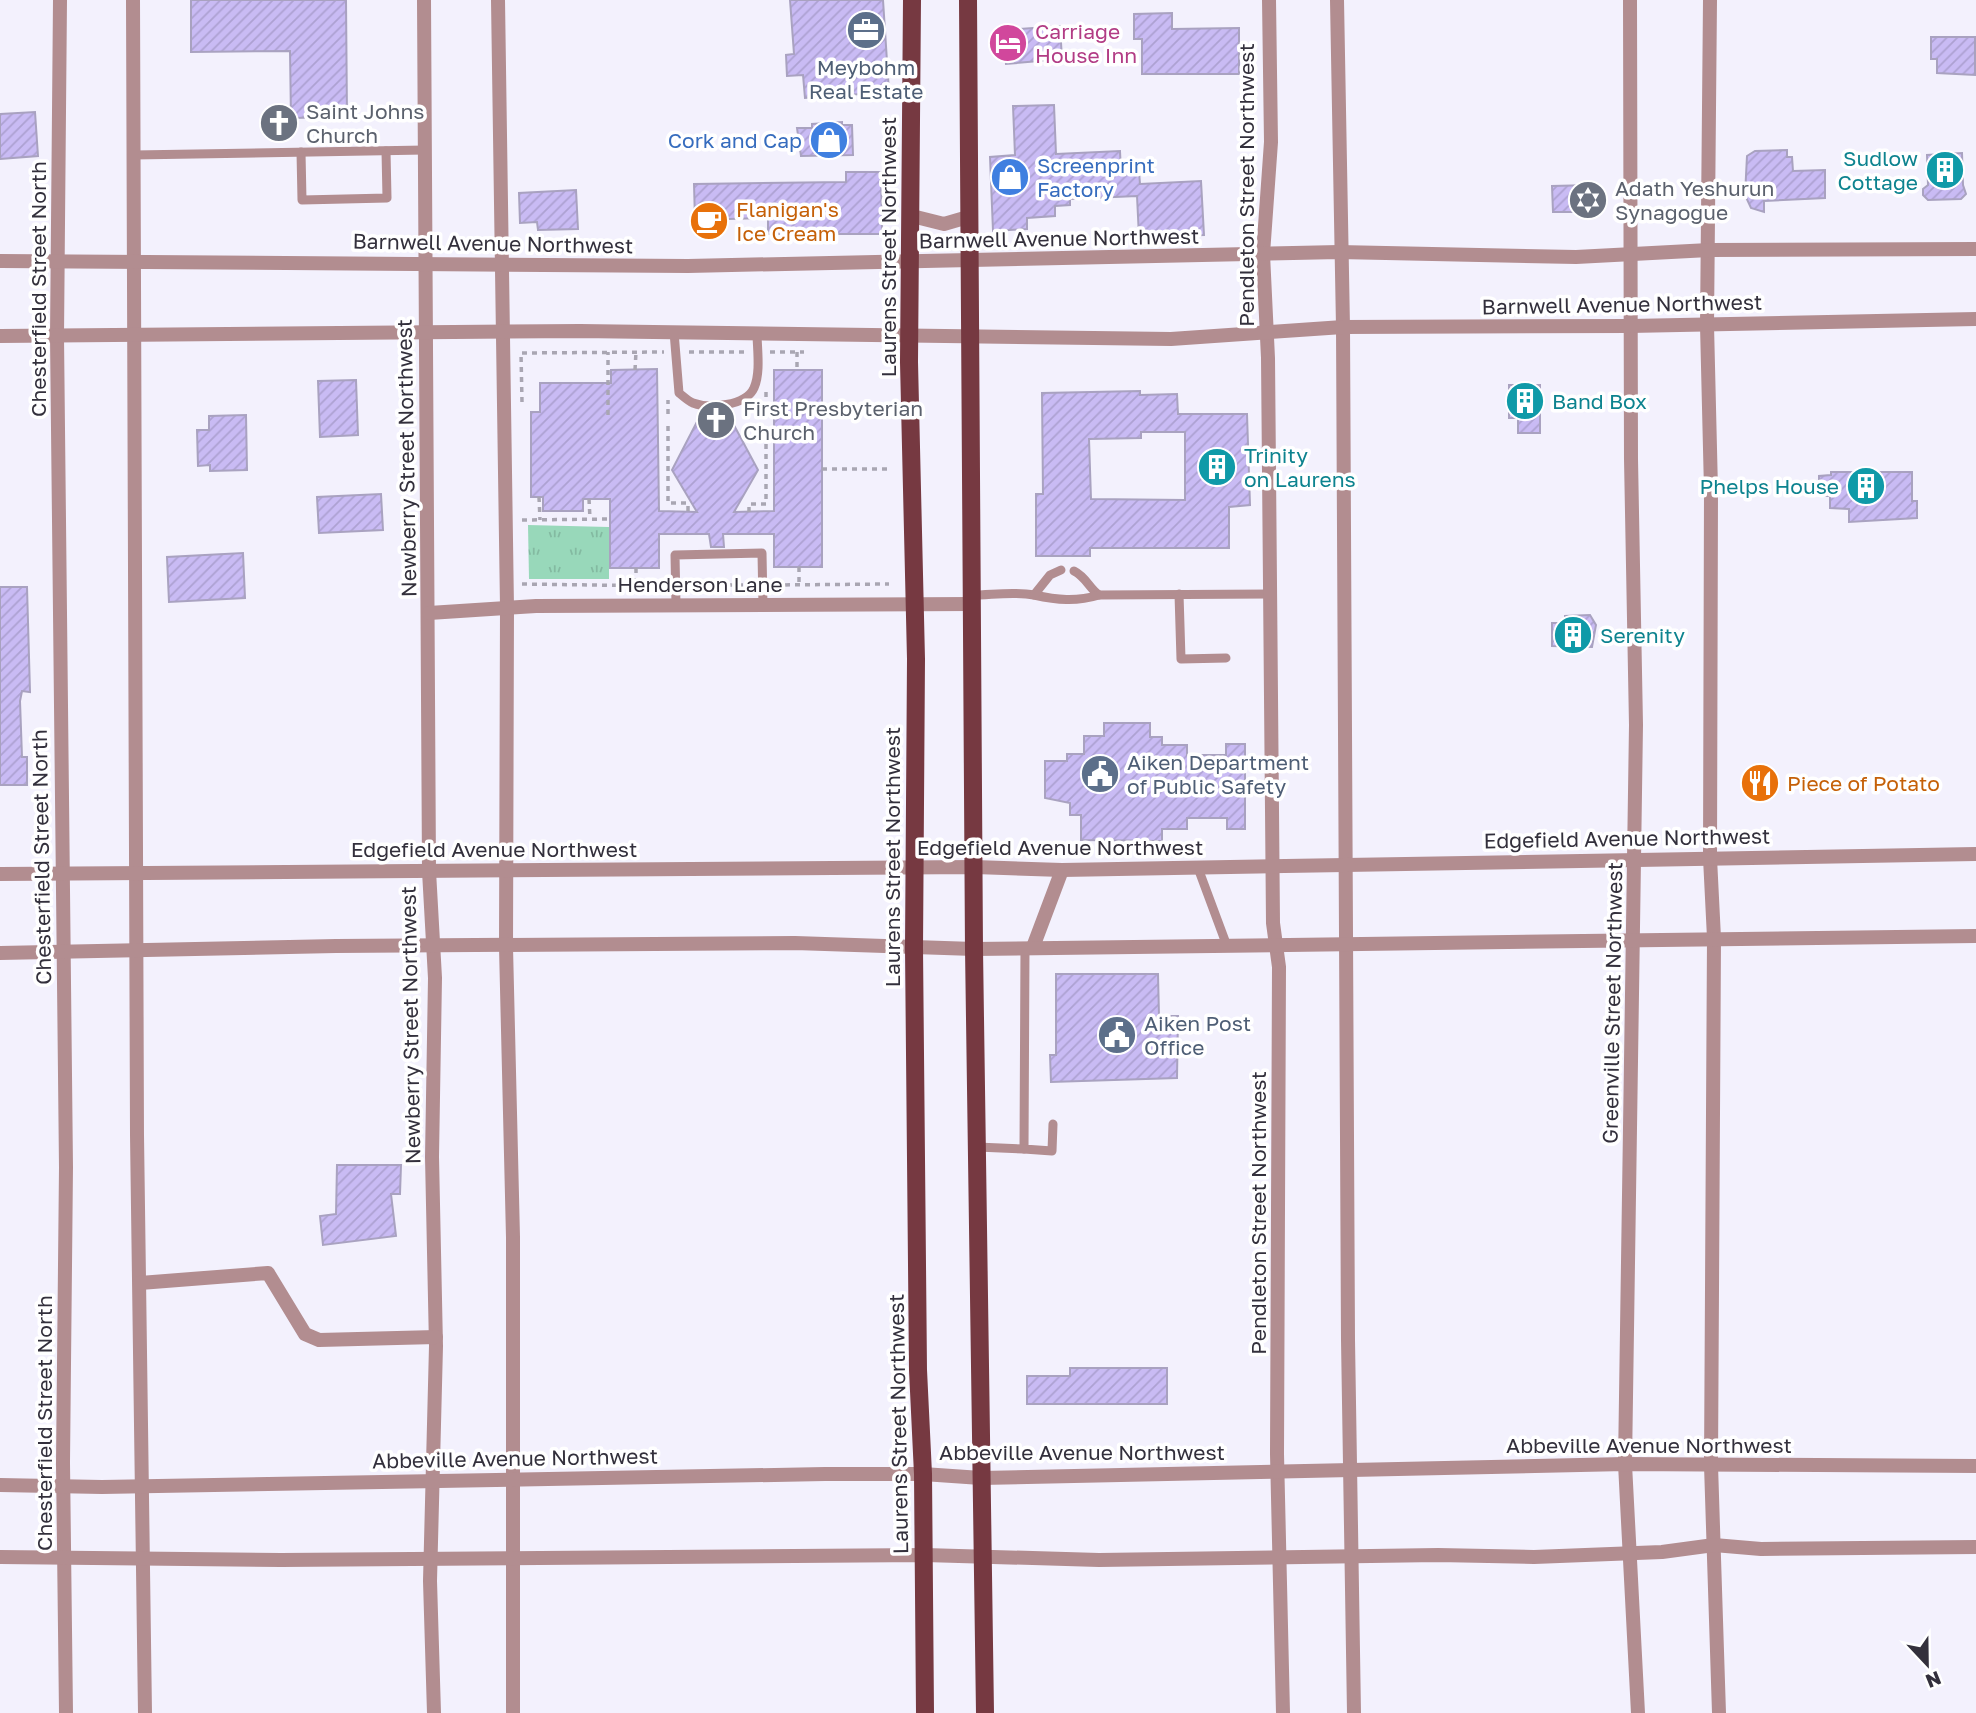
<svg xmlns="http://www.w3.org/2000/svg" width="1976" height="1713" viewBox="0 0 1976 1713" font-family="'Golos Text',sans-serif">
<defs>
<pattern id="grass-tufts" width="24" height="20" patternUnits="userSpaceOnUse" patternTransform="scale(1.75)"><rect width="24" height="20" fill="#98d8ba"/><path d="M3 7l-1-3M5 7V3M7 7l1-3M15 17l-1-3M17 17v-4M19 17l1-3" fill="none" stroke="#83baa1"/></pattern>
<pattern id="building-hatch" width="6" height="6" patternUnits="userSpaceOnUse" patternTransform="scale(1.75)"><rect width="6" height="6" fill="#c9bbf4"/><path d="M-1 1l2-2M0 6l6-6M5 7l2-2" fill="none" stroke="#ada1d2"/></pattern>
</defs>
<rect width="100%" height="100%" fill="#f3f1fd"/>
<path fill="url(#grass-tufts)" d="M 528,525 L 609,527 L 609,579 L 529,579 Z"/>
<g fill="url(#building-hatch)" stroke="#a9a2c0" stroke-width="2" fill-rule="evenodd">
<path d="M 191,0 L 346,0 L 347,117 L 291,118 L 290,51 L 191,52 Z"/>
<path d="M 790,0 L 883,0 L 889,92 L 805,98 L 803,75 L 787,76 L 786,55 L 794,54 Z"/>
<path d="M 1172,13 L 1172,29 L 1239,28 L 1239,74 L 1142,74 L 1142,39 L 1134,39 L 1134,14 Z"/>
<path d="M 1060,26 L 1062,59 L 1006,64 L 1004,30 Z"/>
<path d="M 1931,37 L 1975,37 L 1975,75 L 1937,73 L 1937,59 L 1931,59 Z"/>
<path d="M 1054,105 L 1056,154 L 1120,151 L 1121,172 L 1139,171 L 1140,184 L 1201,181 L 1204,235 L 1139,237 L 1137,196 L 1070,199 L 1070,205 L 1055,206 L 1055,216 L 1027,218 L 1027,229 L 993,231 L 990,157 L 1015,155 L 1013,106 Z"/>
<path d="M 35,112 L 38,156 L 0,159 L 0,114 Z"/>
<path d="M 842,122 L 842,125 L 852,125 L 853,155 L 801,156 L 797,128 L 812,128 L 812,124 Z"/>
<path d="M 1787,150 L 1787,157 L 1792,157 L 1793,171 L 1825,170 L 1825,198 L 1764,201 L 1764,212 L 1751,208 L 1745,195 L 1747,156 L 1755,151 Z"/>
<path d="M 1962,153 L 1963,185 L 1966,194 L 1961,199 L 1928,200 L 1923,195 L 1923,189 L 1928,185 L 1927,155 Z"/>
<path d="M 846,172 L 881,172 L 882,234 L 768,234 L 768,218 L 695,220 L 694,184 L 846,182 Z"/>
<path d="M 1593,185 L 1596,189 L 1596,209 L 1592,212 L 1553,212 L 1552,186 Z"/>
<path d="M 576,190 L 578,229 L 538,230 L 537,222 L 520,223 L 519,193 Z"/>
<path d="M 657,369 L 659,511 L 697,512 L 672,470 L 701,414 L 728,414 L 758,470 L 734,512 L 774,511 L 774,370 L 822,370 L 822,567 L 774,567 L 774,534 L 723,534 L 724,547 L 711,547 L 709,534 L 659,534 L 659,568 L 610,568 L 610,499 L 583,499 L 583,511 L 543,511 L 543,497 L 531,497 L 531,412 L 540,412 L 540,383 L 611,383 L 611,370 Z"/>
<path d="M 356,380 L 358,435 L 320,437 L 318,381 Z"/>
<path d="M 1509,385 L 1540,385 L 1540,433 L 1518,433 L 1518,418 L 1509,418 Z"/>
<path d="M 1140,391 L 1140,395 L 1177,394 L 1178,414 L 1247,414 L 1250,505 L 1229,507 L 1229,548 L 1090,548 L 1090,556 L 1036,556 L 1036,494 L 1043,494 L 1042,393 ZM 1141,432 L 1185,432 L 1185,500 L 1091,499 L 1089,439 L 1141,438 Z"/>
<path d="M 246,415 L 247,470 L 210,471 L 210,465 L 198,466 L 197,430 L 209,430 L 209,416 Z"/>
<path d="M 1831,472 L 1912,472 L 1912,501 L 1917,501 L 1917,518 L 1849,522 L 1849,509 L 1830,508 L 1830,496 L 1819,496 L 1819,476 L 1831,475 Z"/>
<path d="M 381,494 L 383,530 L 319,533 L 317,497 Z"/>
<path d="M 243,553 L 245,598 L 169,602 L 167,557 Z"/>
<path d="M 0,587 L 27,587 L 30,692 L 22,691 L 20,701 L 22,757 L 27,757 L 27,785 L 0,785 Z"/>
<path d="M 1590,615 L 1596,625 L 1592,647 L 1552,646 L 1552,623 L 1565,623 L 1565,616 Z"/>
<path d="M 1104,723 L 1150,723 L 1150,737 L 1162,737 L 1162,745 L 1187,745 L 1187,755 L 1226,755 L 1226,744 L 1245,744 L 1245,829 L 1227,829 L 1227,818 L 1187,818 L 1187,829 L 1162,829 L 1162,841 L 1081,840 L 1081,815 L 1070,815 L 1070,803 L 1045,798 L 1045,761 L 1067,761 L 1067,754 L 1084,754 L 1084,736 L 1104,736 Z"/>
<path d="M 1056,974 L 1158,974 L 1159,1016 L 1178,1016 L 1177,1078 L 1051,1082 L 1050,1055 L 1056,1055 Z"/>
<path d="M 337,1165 L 401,1165 L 400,1194 L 391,1194 L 396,1236 L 323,1245 L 320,1216 L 336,1214 Z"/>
<path d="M 1070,1368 L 1167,1368 L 1167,1404 L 1027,1404 L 1027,1376 L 1070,1376 Z"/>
</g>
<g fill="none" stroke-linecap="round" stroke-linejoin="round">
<g stroke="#a9a6b2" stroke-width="3.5" stroke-dasharray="5 5" stroke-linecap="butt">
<path d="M 689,352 L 745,352"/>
<path d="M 770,352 L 804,352"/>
<path d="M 797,352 L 797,370"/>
<path d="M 635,370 L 636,352"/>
<path d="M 766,392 L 766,414"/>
<path d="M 522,402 L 521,353 L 664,352"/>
<path d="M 668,414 L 668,400"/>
<path d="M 608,415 L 608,352"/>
<path d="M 668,426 L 668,503 L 688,503 L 688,512"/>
<path d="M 822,469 L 888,469"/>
<path d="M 539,497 L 540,520"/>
<path d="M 589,499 L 590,519"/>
<path d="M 749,512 L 749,504 L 766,504 L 766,427"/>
<path d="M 522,520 L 610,519"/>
<path d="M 799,567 L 799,585"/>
<path d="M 636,568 L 636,586"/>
<path d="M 522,584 L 663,586"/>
<path d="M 688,585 L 750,585"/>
<path d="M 775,585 L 889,584"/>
</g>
<g stroke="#b28d90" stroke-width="9">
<path d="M 301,152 L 302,200 L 387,198 L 386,151"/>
<path d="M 134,155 L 425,150"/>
<path d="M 674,332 L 679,393 C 683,396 688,401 693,403 C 709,409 746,406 754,388 C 761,372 757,349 757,332"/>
<path d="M 1074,571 C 1086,577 1089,588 1099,595"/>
<path d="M 1179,594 L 1181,659 L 1226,658"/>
<path d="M 972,595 C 991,595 1015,591 1034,595 C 1057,600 1076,602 1099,595 L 1270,594"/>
<path d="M 1034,595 L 1050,575 L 1061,570"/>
<path d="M 676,605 L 675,555 L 762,553 L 763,605"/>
<path d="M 1198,868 L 1227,946"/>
<path d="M 1025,947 L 1024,1149 L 1052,1151 L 1053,1124"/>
<path d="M 977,1147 L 1024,1149"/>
</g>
<g stroke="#b28d90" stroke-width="14">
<path d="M 60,0 L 57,336 L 66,1167 L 63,1463 L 66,1713"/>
<path d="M 133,0 L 137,1135 L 145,1713"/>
<path d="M 424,0 L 429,871 L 435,978 L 432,1157 L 436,1346 L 430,1581 L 434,1713"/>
<path d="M 498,0 L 507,607 L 506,947 L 513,1237 L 513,1713"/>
<path d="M 1269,0 L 1271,142 L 1263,254 L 1268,358 L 1273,923 L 1279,967 L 1277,1454 L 1283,1713"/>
<path d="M 1337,0 L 1343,327 L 1348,1340 L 1354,1713"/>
<path d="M 1630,0 L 1631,459 L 1636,725 L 1625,1464 L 1638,1713"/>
<path d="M 1710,0 L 1707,325 L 1711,490 L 1710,858 L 1714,938 L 1711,1465 L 1719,1713"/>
<path d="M 912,216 L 944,224 L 968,217"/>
<path d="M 0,261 L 688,266 L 1339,252 L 1576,257 L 1709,250 L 1976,249"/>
<path d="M 0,336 L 580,331 L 1171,339 L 1343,327 L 1630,326 L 1976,319"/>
<path d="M 429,613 L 536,606 L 972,604"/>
<path d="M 0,874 L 975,867 L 1062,870 L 1976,854"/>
<path d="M 1033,947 L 1062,870"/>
<path d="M 0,953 L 336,946 L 795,943 L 974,949 L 1976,936"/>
<path d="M 140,1283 L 268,1273 L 305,1334 L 319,1340 L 436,1337"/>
<path d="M 0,1485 L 102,1487 L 825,1474 L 923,1474 L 981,1478 L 1625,1464 L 1976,1466"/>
<path d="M 0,1557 L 281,1560 L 925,1555 L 1099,1560 L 1438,1555 L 1534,1557 L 1662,1552 L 1714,1545 L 1761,1549 L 1976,1547"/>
</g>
<g stroke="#763941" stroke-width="18">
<path d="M 912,0 L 909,362 L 916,659 L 914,948 L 918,1370 L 923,1474 L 925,1713"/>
<path d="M 968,0 L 974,949 L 985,1713"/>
</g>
</g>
<defs>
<g id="office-disc" transform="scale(2.0125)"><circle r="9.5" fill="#5c6f8a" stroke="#fff"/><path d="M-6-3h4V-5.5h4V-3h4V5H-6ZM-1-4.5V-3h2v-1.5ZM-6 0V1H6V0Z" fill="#fff"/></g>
<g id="hotel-disc" transform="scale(2.0125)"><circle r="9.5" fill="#d1479c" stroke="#fff"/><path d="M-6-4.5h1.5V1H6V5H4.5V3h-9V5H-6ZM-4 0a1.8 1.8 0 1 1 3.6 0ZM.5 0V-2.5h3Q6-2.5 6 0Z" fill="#fff"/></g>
<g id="church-disc" transform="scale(2.0125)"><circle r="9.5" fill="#6b7280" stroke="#fff"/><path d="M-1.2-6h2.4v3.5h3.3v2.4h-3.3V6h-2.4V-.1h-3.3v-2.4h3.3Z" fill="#fff"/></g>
<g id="shop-disc" transform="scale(2.0125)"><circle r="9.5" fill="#3f7fe0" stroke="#fff"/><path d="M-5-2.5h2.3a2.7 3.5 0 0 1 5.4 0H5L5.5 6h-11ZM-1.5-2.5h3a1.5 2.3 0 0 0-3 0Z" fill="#fff"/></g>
<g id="building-disc" transform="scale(2.0125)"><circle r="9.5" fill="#0f9aa8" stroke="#fff"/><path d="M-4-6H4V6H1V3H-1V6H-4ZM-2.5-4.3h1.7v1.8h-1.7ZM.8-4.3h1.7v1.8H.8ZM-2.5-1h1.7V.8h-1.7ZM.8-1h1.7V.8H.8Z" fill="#fff"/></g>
<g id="synagogue-disc" transform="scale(2.0125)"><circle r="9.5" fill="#6b7280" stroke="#fff"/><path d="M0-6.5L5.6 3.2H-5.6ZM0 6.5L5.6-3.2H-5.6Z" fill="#fff"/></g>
<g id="cafe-disc" transform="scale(2.0125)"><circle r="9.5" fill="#e8710a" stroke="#fff"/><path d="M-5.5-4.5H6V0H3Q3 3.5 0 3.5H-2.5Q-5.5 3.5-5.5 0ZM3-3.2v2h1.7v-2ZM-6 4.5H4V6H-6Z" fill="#fff"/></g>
<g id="civic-disc" transform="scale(2.0125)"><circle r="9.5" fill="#5c6f8a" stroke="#fff"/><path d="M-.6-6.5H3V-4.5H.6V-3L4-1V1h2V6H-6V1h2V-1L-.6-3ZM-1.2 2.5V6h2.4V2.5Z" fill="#fff"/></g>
<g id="restaurant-disc" transform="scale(2.0125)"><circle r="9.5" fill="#e8710a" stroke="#fff"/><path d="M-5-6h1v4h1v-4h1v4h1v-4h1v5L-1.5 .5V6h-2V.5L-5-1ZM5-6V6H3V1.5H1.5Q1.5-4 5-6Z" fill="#fff"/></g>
</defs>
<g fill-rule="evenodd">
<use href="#office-disc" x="866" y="30"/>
<use href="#hotel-disc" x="1008" y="43"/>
<use href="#church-disc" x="279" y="123"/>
<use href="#shop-disc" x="829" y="140"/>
<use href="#building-disc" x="1945" y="170"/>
<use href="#shop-disc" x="1010" y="177"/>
<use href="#synagogue-disc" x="1588" y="200"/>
<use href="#cafe-disc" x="709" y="221"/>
<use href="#building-disc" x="1525" y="401"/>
<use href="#church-disc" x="716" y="420"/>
<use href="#building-disc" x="1217" y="467"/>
<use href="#building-disc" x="1866" y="486"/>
<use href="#building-disc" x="1573" y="635"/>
<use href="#civic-disc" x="1100" y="774"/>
<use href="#restaurant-disc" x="1760" y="783"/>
<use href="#civic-disc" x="1117" y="1035"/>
</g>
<g text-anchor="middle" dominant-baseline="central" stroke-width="7" stroke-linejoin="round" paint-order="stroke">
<g font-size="21" fill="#b23c85" stroke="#fff" text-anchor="start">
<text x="1035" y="31">Carriage<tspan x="1035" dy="24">House Inn</tspan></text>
</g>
<g font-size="21" fill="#4e5e75" stroke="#fff" text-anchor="start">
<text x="866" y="67" text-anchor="middle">Meybohm<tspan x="866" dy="24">Real Estate</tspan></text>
<text x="1127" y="762">Aiken Department<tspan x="1127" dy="24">of Public Safety</tspan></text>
<text x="1144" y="1023">Aiken Post<tspan x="1144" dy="24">Office</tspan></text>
</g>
<g font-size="21" fill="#5b616d" stroke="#fff" text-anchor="start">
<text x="306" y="111">Saint Johns<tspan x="306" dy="24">Church</tspan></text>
<text x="1615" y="188">Adath Yeshurun<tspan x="1615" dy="24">Synagogue</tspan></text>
<text x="743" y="408">First Presbyterian<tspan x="743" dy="24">Church</tspan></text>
</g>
<g font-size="21" fill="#366cbe" stroke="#fff" text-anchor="end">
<text x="802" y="140">Cork and Cap</text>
<text x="1037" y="165" text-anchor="start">Screenprint<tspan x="1037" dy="24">Factory</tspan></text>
</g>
<g font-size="21" fill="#0d838f" stroke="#fff" text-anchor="start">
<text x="1918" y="158" text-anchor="end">Sudlow<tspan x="1918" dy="24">Cottage</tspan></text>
<text x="1552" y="401">Band Box</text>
<text x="1244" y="455">Trinity<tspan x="1244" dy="24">on Laurens</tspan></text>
<text x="1839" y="486" text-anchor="end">Phelps House</text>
<text x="1600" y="635">Serenity</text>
</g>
<g font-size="21" fill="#33303c" stroke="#fff">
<text transform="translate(1246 185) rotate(-90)">Pendleton Street Northwest</text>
<text transform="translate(1059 238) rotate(-1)">Barnwell Avenue Northwest</text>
<text transform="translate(493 243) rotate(1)">Barnwell Avenue Northwest</text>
<text transform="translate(888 247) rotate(-90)">Laurens Street Northwest</text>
<text transform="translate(38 289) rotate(-90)">Chesterfield Street North</text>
<text transform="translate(1622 304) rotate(-1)">Barnwell Avenue Northwest</text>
<text transform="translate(406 458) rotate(-91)">Newberry Street Northwest</text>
<text x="700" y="584">Henderson Lane</text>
<text transform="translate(1627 838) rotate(-1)">Edgefield Avenue Northwest</text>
<text x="1060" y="847">Edgefield Avenue Northwest</text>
<text x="494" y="849">Edgefield Avenue Northwest</text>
<text transform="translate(41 857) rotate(-91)">Chesterfield Street North</text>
<text transform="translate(892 857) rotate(-90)">Laurens Street Northwest</text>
<text transform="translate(1612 1003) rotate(-89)">Greenville Street Northwest</text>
<text transform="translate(410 1025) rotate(-91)">Newberry Street Northwest</text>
<text transform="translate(1258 1213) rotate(-90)">Pendleton Street Northwest</text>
<text transform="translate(44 1423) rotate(-90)">Chesterfield Street North</text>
<text transform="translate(898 1424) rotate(-91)">Laurens Street Northwest</text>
<text x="1649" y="1445">Abbeville Avenue Northwest</text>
<text x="1082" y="1452">Abbeville Avenue Northwest</text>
<text transform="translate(515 1458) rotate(-1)">Abbeville Avenue Northwest</text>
</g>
<g font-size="21" fill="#c56008" stroke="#fff" text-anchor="start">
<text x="736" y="209">Flanigan's<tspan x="736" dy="24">Ice Cream</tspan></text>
<text x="1787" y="783">Piece of Potato</text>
</g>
</g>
<g transform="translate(1927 1664) rotate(158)" stroke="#ffffff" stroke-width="5" paint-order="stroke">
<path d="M0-5L12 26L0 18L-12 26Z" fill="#33303c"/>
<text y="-10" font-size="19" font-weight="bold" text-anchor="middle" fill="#33303c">N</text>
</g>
</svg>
